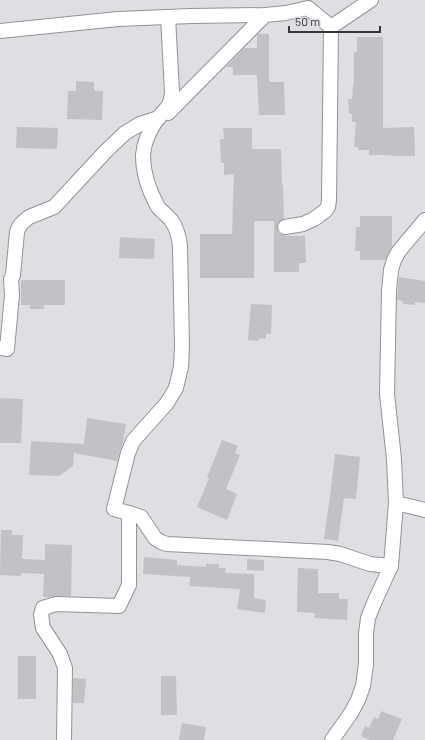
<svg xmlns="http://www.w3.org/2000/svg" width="425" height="740" viewBox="0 0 425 740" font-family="Barlow,sans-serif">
<rect width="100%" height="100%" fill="#dddfe3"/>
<g fill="#c1c2c6">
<path d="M 258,34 L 269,34 L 269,82 L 284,82 L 285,115 L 259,115 L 257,75 L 233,75 L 233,67 L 226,67 L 244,48 L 257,48 L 257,35 Z"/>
<path d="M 357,37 L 383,37 L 383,128 L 414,127 L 415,156 L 391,156 L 391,155 L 369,155 L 369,150 L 358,150 L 358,147 L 354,147 L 356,122 L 352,122 L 352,114 L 349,114 L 348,99 L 352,99 L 353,84 L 354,84 L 354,52 L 357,52 Z"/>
<path d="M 76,81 L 94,82 L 94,91 L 103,91 L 102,120 L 67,119 L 68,91 L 76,91 Z"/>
<path d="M 17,127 L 58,128 L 57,149 L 16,148 Z"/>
<path d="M 223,128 L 252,128 L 252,149 L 281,149 L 282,185 L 283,185 L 284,219 L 279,221 L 277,224 L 277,228 L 279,233 L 282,235 L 285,235 L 285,236 L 305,236 L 306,263 L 299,263 L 299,272 L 274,272 L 274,221 L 254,221 L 254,278 L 200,278 L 200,234 L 232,234 L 234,174 L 224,175 L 224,163 L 221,163 L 220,139 L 224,139 Z"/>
<path d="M 360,216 L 392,216 L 392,246 L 385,260 L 360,260 L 360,251 L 355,251 L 356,227 L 360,227 Z"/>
<path d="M 120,237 L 155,239 L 154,259 L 119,258 Z"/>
<path d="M 399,277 L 425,281 L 425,303 L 415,302 L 415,305 L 403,304 L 403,301 L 397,300 Z"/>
<path d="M 21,280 L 65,280 L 65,305 L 44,305 L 44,309 L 30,309 L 30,305 L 21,305 Z"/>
<path d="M 251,304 L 272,305 L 271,334 L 266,334 L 266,339 L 259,338 L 259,341 L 248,340 Z"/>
<path d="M 0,398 L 23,399 L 21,443 L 0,443 Z"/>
<path d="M 87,418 L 126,424 L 123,442 L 117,461 L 74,453 L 73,466 L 59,476 L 29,475 L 31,441 L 84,444 Z"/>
<path d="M 222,440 L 238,446 L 235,453 L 240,455 L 226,489 L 237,494 L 227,520 L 197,507 L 209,478 L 207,477 Z"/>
<path d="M 335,454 L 360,457 L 356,499 L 344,498 L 338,541 L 324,539 L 330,496 Z"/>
<path d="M 1,530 L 12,530 L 12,535 L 23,535 L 22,559 L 45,560 L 45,544 L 72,545 L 71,596 L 56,596 L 49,597 L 43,597 L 44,574 L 21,573 L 21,576 L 0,575 Z"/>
<path d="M 144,557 L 177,560 L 177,565 L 206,567 L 206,564 L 219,564 L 219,568 L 226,568 L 225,573 L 254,574 L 254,598 L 266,600 L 265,613 L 237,609 L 240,589 L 189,586 L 190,577 L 143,574 Z"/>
<path d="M 247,559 L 264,560 L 264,571 L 247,570 Z"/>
<path d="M 298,568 L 318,569 L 318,593 L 339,593 L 339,599 L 348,599 L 347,620 L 314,618 L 315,613 L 297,612 Z"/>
<rect x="18" y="656" width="18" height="43"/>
<path d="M 161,676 L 176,676 L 177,715 L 161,715 Z"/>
<path d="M 73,678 L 86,679 L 84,703 L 73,703 Z"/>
<path d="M 381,711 L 402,719 L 393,740 L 370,740 L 361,736 L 365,726 L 369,728 L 374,717 L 378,719 Z"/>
<path d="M 182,723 L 206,727 L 204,740 L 179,740 Z"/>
</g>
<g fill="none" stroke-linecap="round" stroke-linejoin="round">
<g stroke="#929397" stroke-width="16">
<g id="street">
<path d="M 0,31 L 118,19 L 191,16 L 265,15 L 286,13 L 308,8 L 331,27 L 371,0"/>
<path d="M 168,113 L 265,15"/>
<path d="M 285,227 L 303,224 L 314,219 L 325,211 L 328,207 L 329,200 L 331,27"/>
<path d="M 0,348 L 7,349 L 12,295 L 11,279 L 13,275 L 17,232 L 19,227 L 22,223 L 29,217 L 54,207 L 106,151 L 125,133 L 140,124 L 159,118"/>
<path d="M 396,503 L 425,510"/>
<path d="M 129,513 L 141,517 L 155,538 L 161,542 L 167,544 L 328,552 L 340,554 L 370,564 L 391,566"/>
<path d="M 64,740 L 65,668 L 60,654 L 43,628 L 41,615 L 43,608 L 56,604 L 119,606 L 129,585 L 129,513 L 114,509 L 128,453 L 133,441 L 167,403 L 176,388 L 181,367 L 182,345 L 180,246 C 179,236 177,228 171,220 C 167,215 162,212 158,207 C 149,191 143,173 143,155 C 144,141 150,129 158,118 C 166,108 171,107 172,92 L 168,17"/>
<path d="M 332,740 L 351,713 L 358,700 L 363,686 L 366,664 L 366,634 L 368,618 L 374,603 L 391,566 L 396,503 L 394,459 L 387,394 L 389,291 L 391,270 L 394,260 L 399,251 L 425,220"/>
</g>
</g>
<use href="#street" stroke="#fff" stroke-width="14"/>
</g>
<path d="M289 26v6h91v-6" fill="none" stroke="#363638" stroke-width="2"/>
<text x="295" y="26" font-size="12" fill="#363638" stroke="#dddfe3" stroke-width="3" paint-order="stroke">50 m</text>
</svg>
